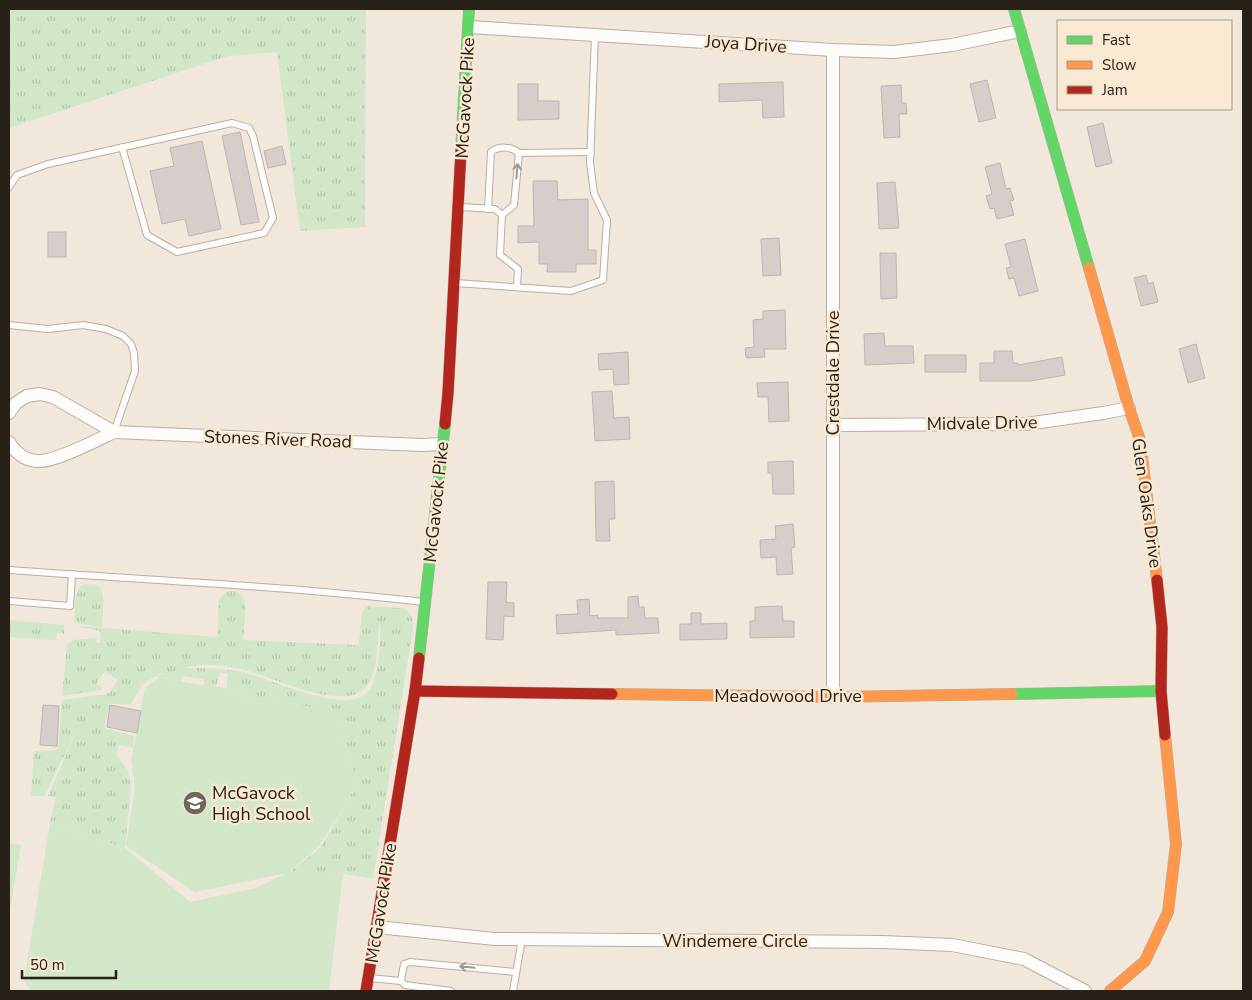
<svg xmlns="http://www.w3.org/2000/svg" width="1252" height="1000" viewBox="0 0 1252 1000" font-family="'Nunito Sans',sans-serif">
<defs>
<pattern id="grass-tufts" width="24" height="20" patternUnits="userSpaceOnUse" patternTransform="scale(1.25)"><rect width="24" height="20" fill="#d2e6c8"/><path d="M3 7l-1-3M5 7V3M7 7l1-3M15 17l-1-3M17 17v-4M19 17l1-3" fill="none" stroke="#b4c5ab"/></pattern>
</defs>
<rect width="100%" height="100%" fill="#f1e8db"/>
<g fill="url(#grass-tufts)" fill-rule="evenodd">
<path d="M 9,9 L 366,9 L 365,227 L 300,231 L 277,52 L 228,56 L 9,128 Z"/>
<path d="M 85,584 C 89,585 95,584 98,586 C 107,591 102,618 102,627 L 75,623 C 75,611 72,589 85,584 Z"/>
<path d="M 228,591 C 256,590 241,623 244,640 L 356,645 L 359,644 L 362,612 L 368,606 L 403,608 C 418,615 412,634 410,647 L 373,879 L 343,874 L 290,872 L 320,848 L 348,802 L 355,785 L 354,771 L 334,711 L 251,698 L 227,688 L 227,684 L 226,683 L 228,674 L 220,672 L 216,686 L 204,686 L 204,679 L 182,676 L 181,681 L 155,677 L 164,673 L 159,674 L 140,686 L 142,685 L 131,704 L 110,704 L 104,728 L 134,736 L 133,748 L 118,745 L 117,755 L 128,771 L 131,786 L 125,848 L 50,823 L 56,797 L 48,796 L 76,732 L 44,796 L 31,796 L 34,751 C 42,750 51,752 58,749 L 62,700 L 107,694 L 110,692 L 118,680 L 105,671 L 96,684 L 103,688 L 101,690 L 62,696 L 67,645 L 73,640 L 97,638 L 96,643 L 100,643 L 100,631 L 77,626 L 217,637 L 219,599 ZM 380,622 C 381,638 379,682 367,693 C 342,715 271,678 242,672 C 222,668 203,668 184,668 C 202,663 227,665 245,670 C 271,677 344,712 365,688 C 380,670 376,643 380,622 Z"/>
<path d="M 9,620 L 65,625 L 64,634 L 57,633 L 56,640 L 9,637 Z"/>
</g>
<g fill="#d2e6c8">
<path d="M 159,678 L 230,689 L 251,698 L 334,710 L 354,771 L 355,785 L 348,802 L 317,848 L 290,871 L 343,874 L 329,991 L 32,991 L 24,981 L 50,823 L 125,848 L 190,902 L 256,888 L 287,873 L 195,892 L 126,846 L 135,787 L 131,761 L 145,688 Z"/>
<path d="M 9,843 L 21,845 L 9,916 Z"/>
</g>
<g fill="#d7cecc" stroke="#bdb5b2">
<path d="M 987,80 L 996,118 L 979,122 L 970,84 Z"/>
<path d="M 783,82 L 784,117 L 763,118 L 762,100 L 719,102 L 719,84 Z"/>
<path d="M 518,84 L 538,84 L 538,101 L 559,101 L 559,119 L 518,120 Z"/>
<path d="M 901,85 L 902,103 L 906,103 L 907,114 L 899,114 L 900,137 L 884,138 L 881,86 Z"/>
<path d="M 1103,123 L 1112,163 L 1096,167 L 1087,127 Z"/>
<path d="M 240,132 L 259,222 L 241,225 L 222,136 Z"/>
<path d="M 202,141 L 221,229 L 189,236 L 185,219 L 162,224 L 150,171 L 174,166 L 170,148 Z"/>
<path d="M 282,146 L 286,164 L 268,168 L 264,151 Z"/>
<path d="M 1000,163 L 1006,189 L 1010,188 L 1014,200 L 1010,201 L 1014,215 L 997,219 L 994,208 L 990,209 L 986,196 L 992,194 L 985,167 Z"/>
<path d="M 533,181 L 557,181 L 558,200 L 588,199 L 588,250 L 596,250 L 596,264 L 576,264 L 576,272 L 547,272 L 548,264 L 539,264 L 539,242 L 518,243 L 518,226 L 534,226 Z"/>
<path d="M 895,182 L 899,228 L 879,229 L 877,183 Z"/>
<rect x="48" y="232" width="18" height="25"/>
<path d="M 779,238 L 781,275 L 763,276 L 761,239 Z"/>
<path d="M 1025,239 L 1038,291 L 1019,296 L 1014,278 L 1009,279 L 1006,268 L 1011,267 L 1005,244 Z"/>
<path d="M 880,253 L 896,253 L 897,298 L 881,299 Z"/>
<path d="M 1146,275 L 1148,284 L 1153,282 L 1158,302 L 1141,306 L 1134,278 Z"/>
<path d="M 785,310 L 786,349 L 764,349 L 765,357 L 746,358 L 745,348 L 754,347 L 753,320 L 763,319 L 763,311 Z"/>
<path d="M 884,333 L 885,346 L 913,346 L 914,363 L 865,365 L 864,334 Z"/>
<path d="M 1196,344 L 1205,378 L 1188,383 L 1179,349 Z"/>
<path d="M 994,351 L 1012,351 L 1013,363 L 1018,363 L 1018,365 L 1062,357 L 1065,375 L 1031,381 L 980,381 L 980,363 L 994,363 Z"/>
<path d="M 628,352 L 629,384 L 614,385 L 613,369 L 599,370 L 598,354 Z"/>
<rect x="925" y="355" width="41" height="17"/>
<path d="M 788,382 L 789,421 L 769,422 L 768,397 L 758,397 L 757,383 Z"/>
<path d="M 612,391 L 614,418 L 629,417 L 630,439 L 595,441 L 592,392 Z"/>
<path d="M 793,461 L 794,494 L 773,494 L 772,473 L 768,473 L 768,462 Z"/>
<path d="M 614,481 L 615,519 L 609,519 L 610,541 L 596,541 L 595,482 Z"/>
<path d="M 793,524 L 795,547 L 791,548 L 793,574 L 777,575 L 776,557 L 761,558 L 760,540 L 776,539 L 775,526 Z"/>
<path d="M 488,582 L 507,582 L 506,602 L 514,603 L 514,617 L 504,616 L 503,640 L 486,639 Z"/>
<path d="M 638,596 L 639,607 L 644,607 L 645,618 L 658,618 L 659,633 L 616,635 L 616,630 L 557,634 L 556,615 L 578,614 L 577,600 L 589,599 L 590,616 L 598,615 L 598,618 L 628,618 L 628,597 Z"/>
<path d="M 782,606 L 783,621 L 794,621 L 794,637 L 750,638 L 750,621 L 755,621 L 755,607 Z"/>
<path d="M 691,613 L 701,613 L 701,624 L 727,623 L 727,639 L 680,640 L 680,624 L 691,624 Z"/>
<path d="M 43,705 L 59,706 L 57,746 L 40,745 Z"/>
<path d="M 110,705 L 141,711 L 137,733 L 107,727 Z"/>
</g>
<g fill="none" stroke-linecap="round" stroke-linejoin="round">
<g stroke="#b6afa5" stroke-width="8">
<g id="lane">
<path d="M 518,153 L 591,152"/>
<path d="M 9,187 L 17,175 L 48,164 L 232,123 L 249,128 L 253,136 L 273,218 L 264,233 L 177,252 L 147,235 L 122,147"/>
<path d="M 460,207 L 495,209 L 502,215 L 500,255 L 518,269 L 517,287"/>
<path d="M 488,209 L 491,152 C 499,146 511,146 519,153 L 514,205 L 502,215"/>
<path d="M 455,283 L 571,291 L 603,280 L 607,220 L 594,193 L 590,163 L 595,35"/>
<path d="M 9,325 L 48,329 L 83,325 L 106,329 L 123,336 L 131,344 L 134,353 L 135,371 L 114,432"/>
<path d="M 9,570 C 147,580 285,586 423,602"/>
<path d="M 9,601 L 70,606 L 72,574"/>
<path d="M 369,978 L 401,981"/>
<path d="M 451,991 L 405,985 L 401,981 L 404,964 L 410,962 L 516,972"/>
<path d="M 513,991 L 522,939"/>
</g>
</g>
<g stroke="#b6afa5" stroke-width="14">
<g id="street">
<path d="M 469,27 L 833,50 L 894,52 L 952,45 L 1020,31"/>
<path d="M 9,413 L 16,403 L 27,396 L 40,394 L 53,397 L 114,432 L 422,445 L 442,444"/>
<path d="M 833,425 L 1026,424 L 1103,413 L 1129,408"/>
<path d="M 9,442 C 15,452 24,460 37,461 C 53,463 97,440 114,432"/>
<path d="M 833,697 L 833,50"/>
<path d="M 377,927 L 495,939 L 883,942 L 952,945 L 1024,959 L 1085,991"/>
</g>
</g>
<g stroke="#b6afa5" stroke-width="12">
<g id="fast">
<path d="M 1014,9 L 1089,268"/>
<path d="M 461,151 L 469,9"/>
<path d="M 419,658 L 445,424"/>
<path d="M 1012,694 L 1161,691"/>
</g>
</g>
<g stroke="#b6afa5" stroke-width="12">
<g id="slow">
<path d="M 1089,268 L 1129,408 L 1140,440 L 1157,580"/>
<path d="M 612,694 L 833,697 L 1012,694"/>
<path d="M 1110,991 L 1145,961 L 1168,912 L 1176,844 L 1165,735"/>
</g>
</g>
<g stroke="#b6afa5" stroke-width="12">
<g id="jam">
<path d="M 445,424 L 448,393 L 461,151"/>
<path d="M 1157,580 L 1162,627 L 1161,691 L 1165,735"/>
<path d="M 415,691 L 612,694"/>
<path d="M 366,991 L 415,691 L 419,658"/>
</g>
</g>
<use href="#lane" stroke="#fdfcfa" stroke-width="6"/>
<use href="#street" stroke="#fdfcfa" stroke-width="12"/>
<use href="#fast" stroke="#63d668" stroke-width="11"/>
<use href="#slow" stroke="#ff974d" stroke-width="11"/>
<use href="#jam" stroke="#b3261e" stroke-width="11"/>
</g>
<defs><path id="oneway-shaft" d="M-6 0H5M1.5-3L5.5 0L1.5 3" fill="none" stroke-width="1.6" stroke-linecap="round" stroke-linejoin="round" transform="scale(1.25)"/></defs>
<g stroke="#9d9994">
<use href="#oneway-shaft" transform="translate(517 171) rotate(-85)"/>
<use href="#oneway-shaft" transform="translate(467 967) rotate(-174)"/>
</g>
<defs>
<g id="school-disc" transform="scale(1.25)"><circle r="9.5" fill="#6e675c" stroke="#fae9d2"/><path d="M0-5L7-2L0 1L-7-2ZM-4 1L0 2.5L4 1V4Q0 6-4 4Z" fill="#fff"/></g>
</defs>
<g fill-rule="evenodd">
<use href="#school-disc" x="195" y="803"/>
</g>
<g text-anchor="middle" dominant-baseline="central" stroke-width="5" stroke-linejoin="round" paint-order="stroke">
<g font-size="18" fill="#272118" stroke="#fae9d2">
<text transform="translate(746 44) rotate(4)">Joya Drive</text>
<text transform="translate(465 98) rotate(-87)">McGavock Pike</text>
<text transform="translate(833 373) rotate(-90)">Crestdale Drive</text>
<text transform="translate(982 423) rotate(-1)">Midvale Drive</text>
<text transform="translate(278 439) rotate(2)">Stones River Road</text>
<text transform="translate(436 502) rotate(-84)">McGavock Pike</text>
<text transform="translate(1147 503) rotate(82)">Glen Oaks Drive</text>
<text x="788" y="696">Meadowood Drive</text>
<text transform="translate(381 903) rotate(-81)">McGavock Pike</text>
<text x="735" y="941">Windemere Circle</text>
</g>
<g font-size="18" fill="#272118" stroke="#fae9d2" text-anchor="start">
<text x="212" y="793">McGavock<tspan x="212" dy="21">High School</tspan></text>
</g>
</g>
<rect width="1252" height="1000" fill="none" stroke="#272118" stroke-width="20"/>
<rect x="1057" y="20" width="175" height="90" fill="#fae9d2" stroke="#a69988"/>
<rect x="1067" y="36" width="25" height="8" fill="#63d668" stroke="#a69988"/>
<text x="1102" y="45" font-size="15" fill="#272118">Fast</text>
<rect x="1067" y="61" width="25" height="8" fill="#ff974d" stroke="#a69988"/>
<text x="1102" y="70" font-size="15" fill="#272118">Slow</text>
<rect x="1067" y="86" width="25" height="8" fill="#b3261e" stroke="#a69988"/>
<text x="1102" y="95" font-size="15" fill="#272118">Jam</text>
<path d="M22 970v8h94v-8" fill="none" stroke="#272118" stroke-width="2.5"/>
<text x="30" y="970" font-size="15" fill="#272118" stroke="#fae9d2" stroke-width="4" paint-order="stroke">50 m</text>
</svg>
